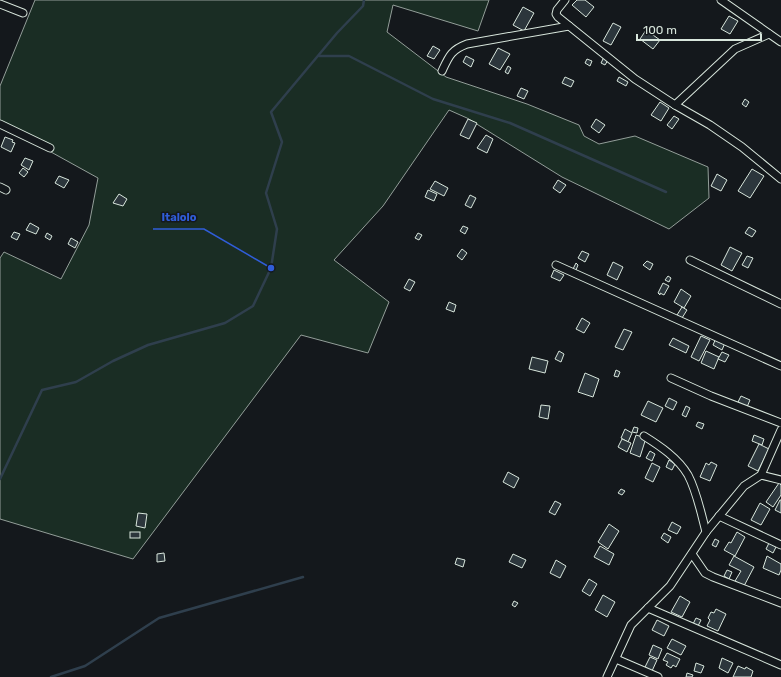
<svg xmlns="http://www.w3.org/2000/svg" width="781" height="677" viewBox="0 0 781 677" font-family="Rubik,sans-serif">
<rect width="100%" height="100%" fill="#14181c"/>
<path fill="#1a2d24" stroke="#939e99" d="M 35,0 L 489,0 L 478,31 L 393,5 L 387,32 L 446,77 L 527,104 L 579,125 L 584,136 L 599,144 L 635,136 L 708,167 L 709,198 L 669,229 L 562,177 L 467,118 L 449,110 L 383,206 L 334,260 L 389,302 L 368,353 L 301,335 L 133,559 L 0,519 L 0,258 L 4,252 L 61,279 L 89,225 L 98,178 L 13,131 L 0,122 L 0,86 Z"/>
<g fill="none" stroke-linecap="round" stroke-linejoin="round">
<g stroke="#2f3f4d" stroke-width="2.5">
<path d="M 319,56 L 349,56 L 433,99 L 510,123 L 666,192"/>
<path d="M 0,479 L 42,390 L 76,382 L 113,361 L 148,345 L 225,323 L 253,306 L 271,268 L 277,229 L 266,193 L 282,142 L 271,112 L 337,33 L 363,6 L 364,0"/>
<path d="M 51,677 L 85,666 L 159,618 L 303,577"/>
</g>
</g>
<g fill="#2c363c" stroke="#d8e6dc">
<path d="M 577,0 L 585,0 L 594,7 L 586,17 L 572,5 Z"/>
<path d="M 523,7 L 534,13 L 524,31 L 513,25 Z"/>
<path d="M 729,16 L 738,21 L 730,34 L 721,29 Z"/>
<path d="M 613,23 L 621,27 L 611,45 L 603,41 Z"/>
<path d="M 646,30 L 660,40 L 653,49 L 640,39 Z"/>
<path d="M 433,46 L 440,50 L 434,59 L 427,56 Z"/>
<path d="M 498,48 L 510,54 L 500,70 L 489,64 Z"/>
<path d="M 466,56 L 474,60 L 471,67 L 463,62 Z"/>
<path d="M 604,57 L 608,60 L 605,65 L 601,63 Z"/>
<path d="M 587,59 L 592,61 L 590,66 L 585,63 Z"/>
<path d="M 508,66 L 511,68 L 508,74 L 505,72 Z"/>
<path d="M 565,77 L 574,81 L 571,87 L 562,83 Z"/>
<path d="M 619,77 L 628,82 L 626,86 L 617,81 Z"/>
<path d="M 521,88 L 528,91 L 524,99 L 517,96 Z"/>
<path d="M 745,99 L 749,102 L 746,107 L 742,104 Z"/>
<path d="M 660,102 L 669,108 L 661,121 L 651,115 Z"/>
<path d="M 674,116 L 679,119 L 672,129 L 667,125 Z"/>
<path d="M 468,119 L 477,123 L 469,139 L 460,135 Z"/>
<path d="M 596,119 L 605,125 L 599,133 L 591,127 Z"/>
<path d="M 486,135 L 493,139 L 487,153 L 477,148 Z"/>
<path d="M 5,137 L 13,140 L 12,142 L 15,143 L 11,152 L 1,147 Z"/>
<path d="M 25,158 L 33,161 L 29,170 L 21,165 Z"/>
<path d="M 23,168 L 28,172 L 24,177 L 19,173 Z"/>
<path d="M 752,169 L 764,176 L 750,198 L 738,191 Z"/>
<path d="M 717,174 L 727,180 L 721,191 L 711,186 Z"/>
<path d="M 59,176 L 69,180 L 64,188 L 55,183 Z"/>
<path d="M 558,180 L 566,185 L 560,193 L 553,188 Z"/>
<path d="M 435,181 L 448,188 L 444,196 L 430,189 Z"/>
<path d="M 428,190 L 437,194 L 434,201 L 425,197 Z"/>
<path d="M 119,194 L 127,199 L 123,206 L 113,203 Z"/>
<path d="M 470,195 L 476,198 L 471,208 L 465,205 Z"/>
<path d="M 30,223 L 39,228 L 36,234 L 26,230 Z"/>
<path d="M 463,226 L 468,228 L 465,234 L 460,231 Z"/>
<path d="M 749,227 L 756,231 L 752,237 L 745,233 Z"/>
<path d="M 14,232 L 20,234 L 17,240 L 11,237 Z"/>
<path d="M 47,233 L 52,236 L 50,240 L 45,237 Z"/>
<path d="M 418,233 L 422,235 L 419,240 L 415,238 Z"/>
<path d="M 71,238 L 78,242 L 75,248 L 68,244 Z"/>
<path d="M 730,247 L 742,253 L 732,271 L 721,265 Z"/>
<path d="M 462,249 L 467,253 L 462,260 L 457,256 Z"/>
<path d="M 582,251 L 589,254 L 585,262 L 578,258 Z"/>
<path d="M 747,256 L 753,258 L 748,268 L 742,265 Z"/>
<path d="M 647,261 L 653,264 L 650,270 L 643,265 Z"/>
<path d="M 613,262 L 623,267 L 617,280 L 607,275 Z"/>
<path d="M 576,263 L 578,265 L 576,270 L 573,269 Z"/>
<path d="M 554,270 L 564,275 L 560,281 L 551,277 Z"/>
<path d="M 668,276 L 671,278 L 669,282 L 665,280 Z"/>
<path d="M 409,279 L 415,282 L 410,291 L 404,288 Z"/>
<path d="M 663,283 L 669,286 L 664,295 L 660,293 L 660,295 L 658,293 Z"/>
<path d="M 681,289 L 691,296 L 684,308 L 674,302 Z"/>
<path d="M 449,302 L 456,305 L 454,312 L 446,309 Z"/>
<path d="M 682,307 L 687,310 L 682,318 L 677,315 Z"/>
<path d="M 582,318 L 590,323 L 584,333 L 576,329 Z"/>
<path d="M 624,329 L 632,332 L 623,350 L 615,347 Z"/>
<path d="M 701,336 L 710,340 L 699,361 L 691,357 Z"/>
<path d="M 673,338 L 689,346 L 686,353 L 669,345 Z"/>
<path d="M 716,338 L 725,343 L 722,350 L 713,345 Z"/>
<path d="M 559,351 L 564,354 L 561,362 L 555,359 Z"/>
<path d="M 706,351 L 719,357 L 714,369 L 701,363 Z"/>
<path d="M 722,352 L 729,355 L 725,362 L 718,359 Z"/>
<path d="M 532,357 L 548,361 L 545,373 L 529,369 Z"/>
<path d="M 616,370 L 620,372 L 618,377 L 614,376 Z"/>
<path d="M 585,373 L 599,379 L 593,397 L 578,392 Z"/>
<path d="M 741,396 L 750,400 L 747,407 L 738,402 Z"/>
<path d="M 669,398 L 677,402 L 673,410 L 665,406 Z"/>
<path d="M 648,401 L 663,408 L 656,422 L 641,415 Z"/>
<path d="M 541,405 L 550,406 L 548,419 L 539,417 Z"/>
<path d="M 686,406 L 690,408 L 686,417 L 682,415 Z"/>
<path d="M 698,422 L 704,424 L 702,429 L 696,426 Z"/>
<path d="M 634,427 L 638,428 L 637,433 L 632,432 Z"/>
<path d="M 625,429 L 632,433 L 628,442 L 621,438 Z"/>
<path d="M 636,435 L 646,438 L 640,457 L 630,453 Z"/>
<path d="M 754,435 L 764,439 L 762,445 L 752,441 Z"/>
<path d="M 622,439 L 631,443 L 627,452 L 618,447 Z"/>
<path d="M 759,444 L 769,449 L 758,471 L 748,466 Z"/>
<path d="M 650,451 L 655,454 L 652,461 L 646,458 Z"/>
<path d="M 669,460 L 675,464 L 672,470 L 666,467 Z"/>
<path d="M 711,462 L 717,465 L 710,481 L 700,477 L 706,463 L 709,465 Z"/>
<path d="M 652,463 L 660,467 L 653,482 L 645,478 Z"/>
<path d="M 508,472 L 519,478 L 514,488 L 503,482 Z"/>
<path d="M 779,483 L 781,485 L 781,495 L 773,507 L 766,502 Z"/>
<path d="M 621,489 L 625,491 L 622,495 L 618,493 Z"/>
<path d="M 780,500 L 781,500 L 781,513 L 775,510 Z"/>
<path d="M 555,501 L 561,504 L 555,515 L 549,512 Z"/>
<path d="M 760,503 L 770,509 L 761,525 L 751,520 Z"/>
<path d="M 138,513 L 147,514 L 145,528 L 136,526 Z"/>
<path d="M 672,522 L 681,527 L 677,534 L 668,530 Z"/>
<path d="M 609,524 L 619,531 L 608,549 L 598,542 Z"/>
<rect x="130" y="532" width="10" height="6"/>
<path d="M 737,532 L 745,537 L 735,556 L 724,550 L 729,542 L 731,543 Z"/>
<path d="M 664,533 L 671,537 L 668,543 L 661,538 Z"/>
<path d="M 715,539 L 719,541 L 716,547 L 712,545 Z"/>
<path d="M 769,543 L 776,547 L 773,553 L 766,549 Z"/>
<path d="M 600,546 L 614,554 L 609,565 L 594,557 Z"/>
<path d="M 164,553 L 165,561 L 157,562 L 157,554 Z"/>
<path d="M 513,554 L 526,560 L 522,568 L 509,562 Z"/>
<path d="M 734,556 L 754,567 L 744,586 L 735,581 L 741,571 L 729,565 Z"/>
<path d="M 767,556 L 781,564 L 781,570 L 779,575 L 763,568 Z"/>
<path d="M 457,558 L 465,560 L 463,567 L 455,564 Z"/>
<path d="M 556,560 L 566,566 L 560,578 L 550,573 Z"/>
<path d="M 727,570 L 732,572 L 729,579 L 724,576 Z"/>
<path d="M 589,579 L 597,584 L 590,596 L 582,591 Z"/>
<path d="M 603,595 L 615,602 L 607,617 L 595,610 Z"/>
<path d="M 680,596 L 690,602 L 682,617 L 671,612 Z"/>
<path d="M 514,601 L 518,603 L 515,607 L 512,605 Z"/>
<path d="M 716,609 L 726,614 L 718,631 L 707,626 L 710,620 L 708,618 L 711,612 L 714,613 Z"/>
<path d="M 696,618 L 701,620 L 698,626 L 693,624 Z"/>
<path d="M 657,620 L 669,626 L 664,636 L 652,630 Z"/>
<path d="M 672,639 L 686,646 L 681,655 L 667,648 Z"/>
<path d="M 653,645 L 662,649 L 658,659 L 649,655 Z"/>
<path d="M 667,653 L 680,659 L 676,667 L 673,665 L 671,668 L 666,665 L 668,662 L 663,660 Z"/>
<path d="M 650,657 L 657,660 L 652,671 L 645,667 Z"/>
<path d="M 722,658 L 733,663 L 728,673 L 719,668 Z"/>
<path d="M 696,663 L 704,666 L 701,673 L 694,671 Z"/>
<path d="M 738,666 L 745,669 L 746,667 L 753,671 L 751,677 L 733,677 Z"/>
<path d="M 687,673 L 693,675 L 692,677 L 686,677 Z"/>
</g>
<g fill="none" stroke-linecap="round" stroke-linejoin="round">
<g stroke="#d8e6dc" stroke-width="9">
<g id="street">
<path d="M 565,0 L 557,10 L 556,14 L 558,17 L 635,79 L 675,105 L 710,125 L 742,147 L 781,179"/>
<path d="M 721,0 L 781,42"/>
<path d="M 0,4 L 23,13"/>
<path d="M 442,71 C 449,56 451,50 467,44 L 569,26"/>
<path d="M 675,105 L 735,49 L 769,34"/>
<path d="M 0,124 L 50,148"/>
<path d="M 0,187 L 6,190"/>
<path d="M 690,260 L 781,304"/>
<path d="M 556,265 L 781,366"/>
<path d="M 671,378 L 711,396 L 781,423"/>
<path d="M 644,436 C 660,446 678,458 688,475 C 697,492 701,513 706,532"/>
<path d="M 761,475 L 781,480"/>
<path d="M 719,516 L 781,545"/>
<path d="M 692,554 L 705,573 L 713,577 L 781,603"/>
<path d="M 648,608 L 781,665"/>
<path d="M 616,659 L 658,677"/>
<path d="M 607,677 L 631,625 L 670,586 L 706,532 L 744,486 L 761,475 L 781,430"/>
</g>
</g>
<use href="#street" stroke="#14181c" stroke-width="7"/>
</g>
<path fill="none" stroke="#305dd8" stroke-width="1.5" d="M271 268L204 229H153"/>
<circle fill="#305dd8" stroke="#14181c" stroke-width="1.5" cx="271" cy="268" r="4"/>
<g font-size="11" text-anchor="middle" font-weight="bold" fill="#305dd8" stroke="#14181c" stroke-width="3" stroke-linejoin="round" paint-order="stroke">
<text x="179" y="221">Italolo</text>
</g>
<path d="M637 34v6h124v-6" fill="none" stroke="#d8e6dc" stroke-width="2"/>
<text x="643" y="34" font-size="12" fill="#d8e6dc" stroke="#14181c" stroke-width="3" paint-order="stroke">100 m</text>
</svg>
